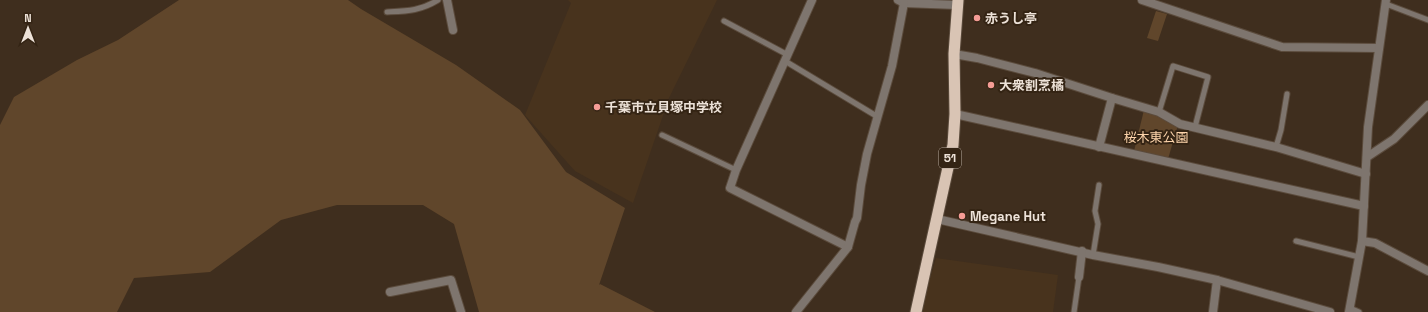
<svg xmlns="http://www.w3.org/2000/svg" width="1428" height="312" viewBox="0 0 1428 312" font-family="'Space Grotesk','Noto Sans JP',sans-serif">
<rect width="100%" height="100%" fill="#3f2e1e"/>
<g fill="#48331d">
<path d="M 568,0 L 717,0 L 669,98 L 633,203 L 575,171 L 525,115 L 571,3 Z"/>
<path d="M 936,258 L 1058,275 L 1053,312 L 920,312 Z"/>
</g>
<g fill="#60462b">
<path d="M 179,0 L 348,0 L 361,9 L 456,65 L 520,110 L 566,172 L 625,208 L 599,285 L 600,284 L 655,312 L 479,312 L 454,224 L 423,205 L 337,205 L 281,220 L 210,272 L 134,278 L 117,312 L 0,312 L 0,125 L 14,97 L 77,60 L 118,40 Z"/>
<path d="M 1156,11 L 1167,14 L 1158,41 L 1147,38 Z"/>
<path d="M 1144,110 L 1178,125 L 1168,159 L 1134,151 Z"/>
</g>
<g fill="none" stroke-linecap="round" stroke-linejoin="round">
<g stroke="#5b4b3c" stroke-width="7">
<g id="service">
<path d="M 1386,4 L 1428,20"/>
<path d="M 387,12 C 407,11 420,11 438,0"/>
<path d="M 724,21 L 788,55"/>
<path d="M 785,61 L 878,117"/>
<path d="M 1159,112 L 1173,66 L 1208,77 L 1195,127"/>
<path d="M 662,135 L 736,170"/>
<path d="M 1276,147 L 1281,130 L 1287,94"/>
<path d="M 1296,241 L 1359,257"/>
<path d="M 1093,255 L 1098,224 L 1095,211 L 1099,185"/>
<path d="M 1350,308 L 1359,312"/>
<path d="M 1074,312 L 1079,277"/>
</g>
</g>
<g stroke="#5b4b3c" stroke-width="10">
<g id="minor">
<path d="M 447,0 L 453,30"/>
<path d="M 812,0 L 736,170 L 730,188 L 848,247"/>
<path d="M 898,0 L 904,3 L 957,5"/>
<path d="M 1142,0 L 1282,47 L 1379,48"/>
<path d="M 954,54 L 977,58 L 1035,73 L 1112,98 L 1159,112 L 1180,124 L 1276,147 L 1366,174"/>
<path d="M 955,114 L 1364,206"/>
<path d="M 1099,147 L 1112,98"/>
<path d="M 1367,157 L 1394,139 L 1428,105"/>
<path d="M 937,219 L 1093,255 L 1158,267 L 1217,280 L 1330,312"/>
<path d="M 1362,241 L 1375,243 L 1428,271"/>
<path d="M 1079,277 L 1082,251"/>
<path d="M 390,292 L 451,280 L 461,312"/>
<path d="M 796,312 L 848,247 L 855,222 L 857,218 L 861,185 L 867,154 L 892,66 L 904,3"/>
<path d="M 1213,312 L 1217,280"/>
<path d="M 1349,312 L 1362,241 L 1368,127 L 1386,0"/>
</g>
</g>
<g stroke="#5b4b3c" stroke-width="13">
<path id="trunk" d="M 916,312 L 953,145 L 955,114 L 954,54 L 958,0"/>
</g>
<use href="#service" stroke="#7e756e" stroke-width="5"/>
<use href="#minor" stroke="#7e756e" stroke-width="8"/>
<use href="#trunk" stroke="#d9c4b4" stroke-width="11"/>
</g>
<g fill="#f59c95" stroke="#342414" stroke-width="1.5">
<circle cx="977" cy="18" r="4"/>
<circle cx="991" cy="85" r="4"/>
<circle cx="597" cy="107" r="4"/>
<circle cx="962" cy="216" r="4"/>
</g>
<g text-anchor="middle" dominant-baseline="central" stroke-width="4" stroke-linejoin="round" paint-order="stroke">
<rect fill="#342414" stroke="#b6a99d" stroke-width="1" x="939" y="148" width="22" height="20" rx="3"/>
<g font-size="12" font-weight="bold" fill="#ede2d8">
<text x="950" y="158">51</text>
</g>
<g font-size="13" font-weight="bold" fill="#ede2d8" stroke="#342414" text-anchor="start">
<text x="985" y="18">赤うし亭</text>
<text x="999" y="85">大衆割烹橘</text>
<text x="605" y="107">千葉市立貝塚中学校</text>
<text x="970" y="216">Megane Hut</text>
</g>
<g font-size="13" fill="#fdd4ab" stroke="#342414">
<text x="1156" y="137">桜木東公園</text>
</g>
</g>
<g transform="translate(28 28)" stroke="#342414" stroke-width="3" paint-order="stroke">
<path d="M0-3L7 15L0 10L-7 15Z" fill="#ede2d8"/>
<text y="-6" font-size="11" font-weight="bold" text-anchor="middle" fill="#ede2d8">N</text>
</g>
</svg>
